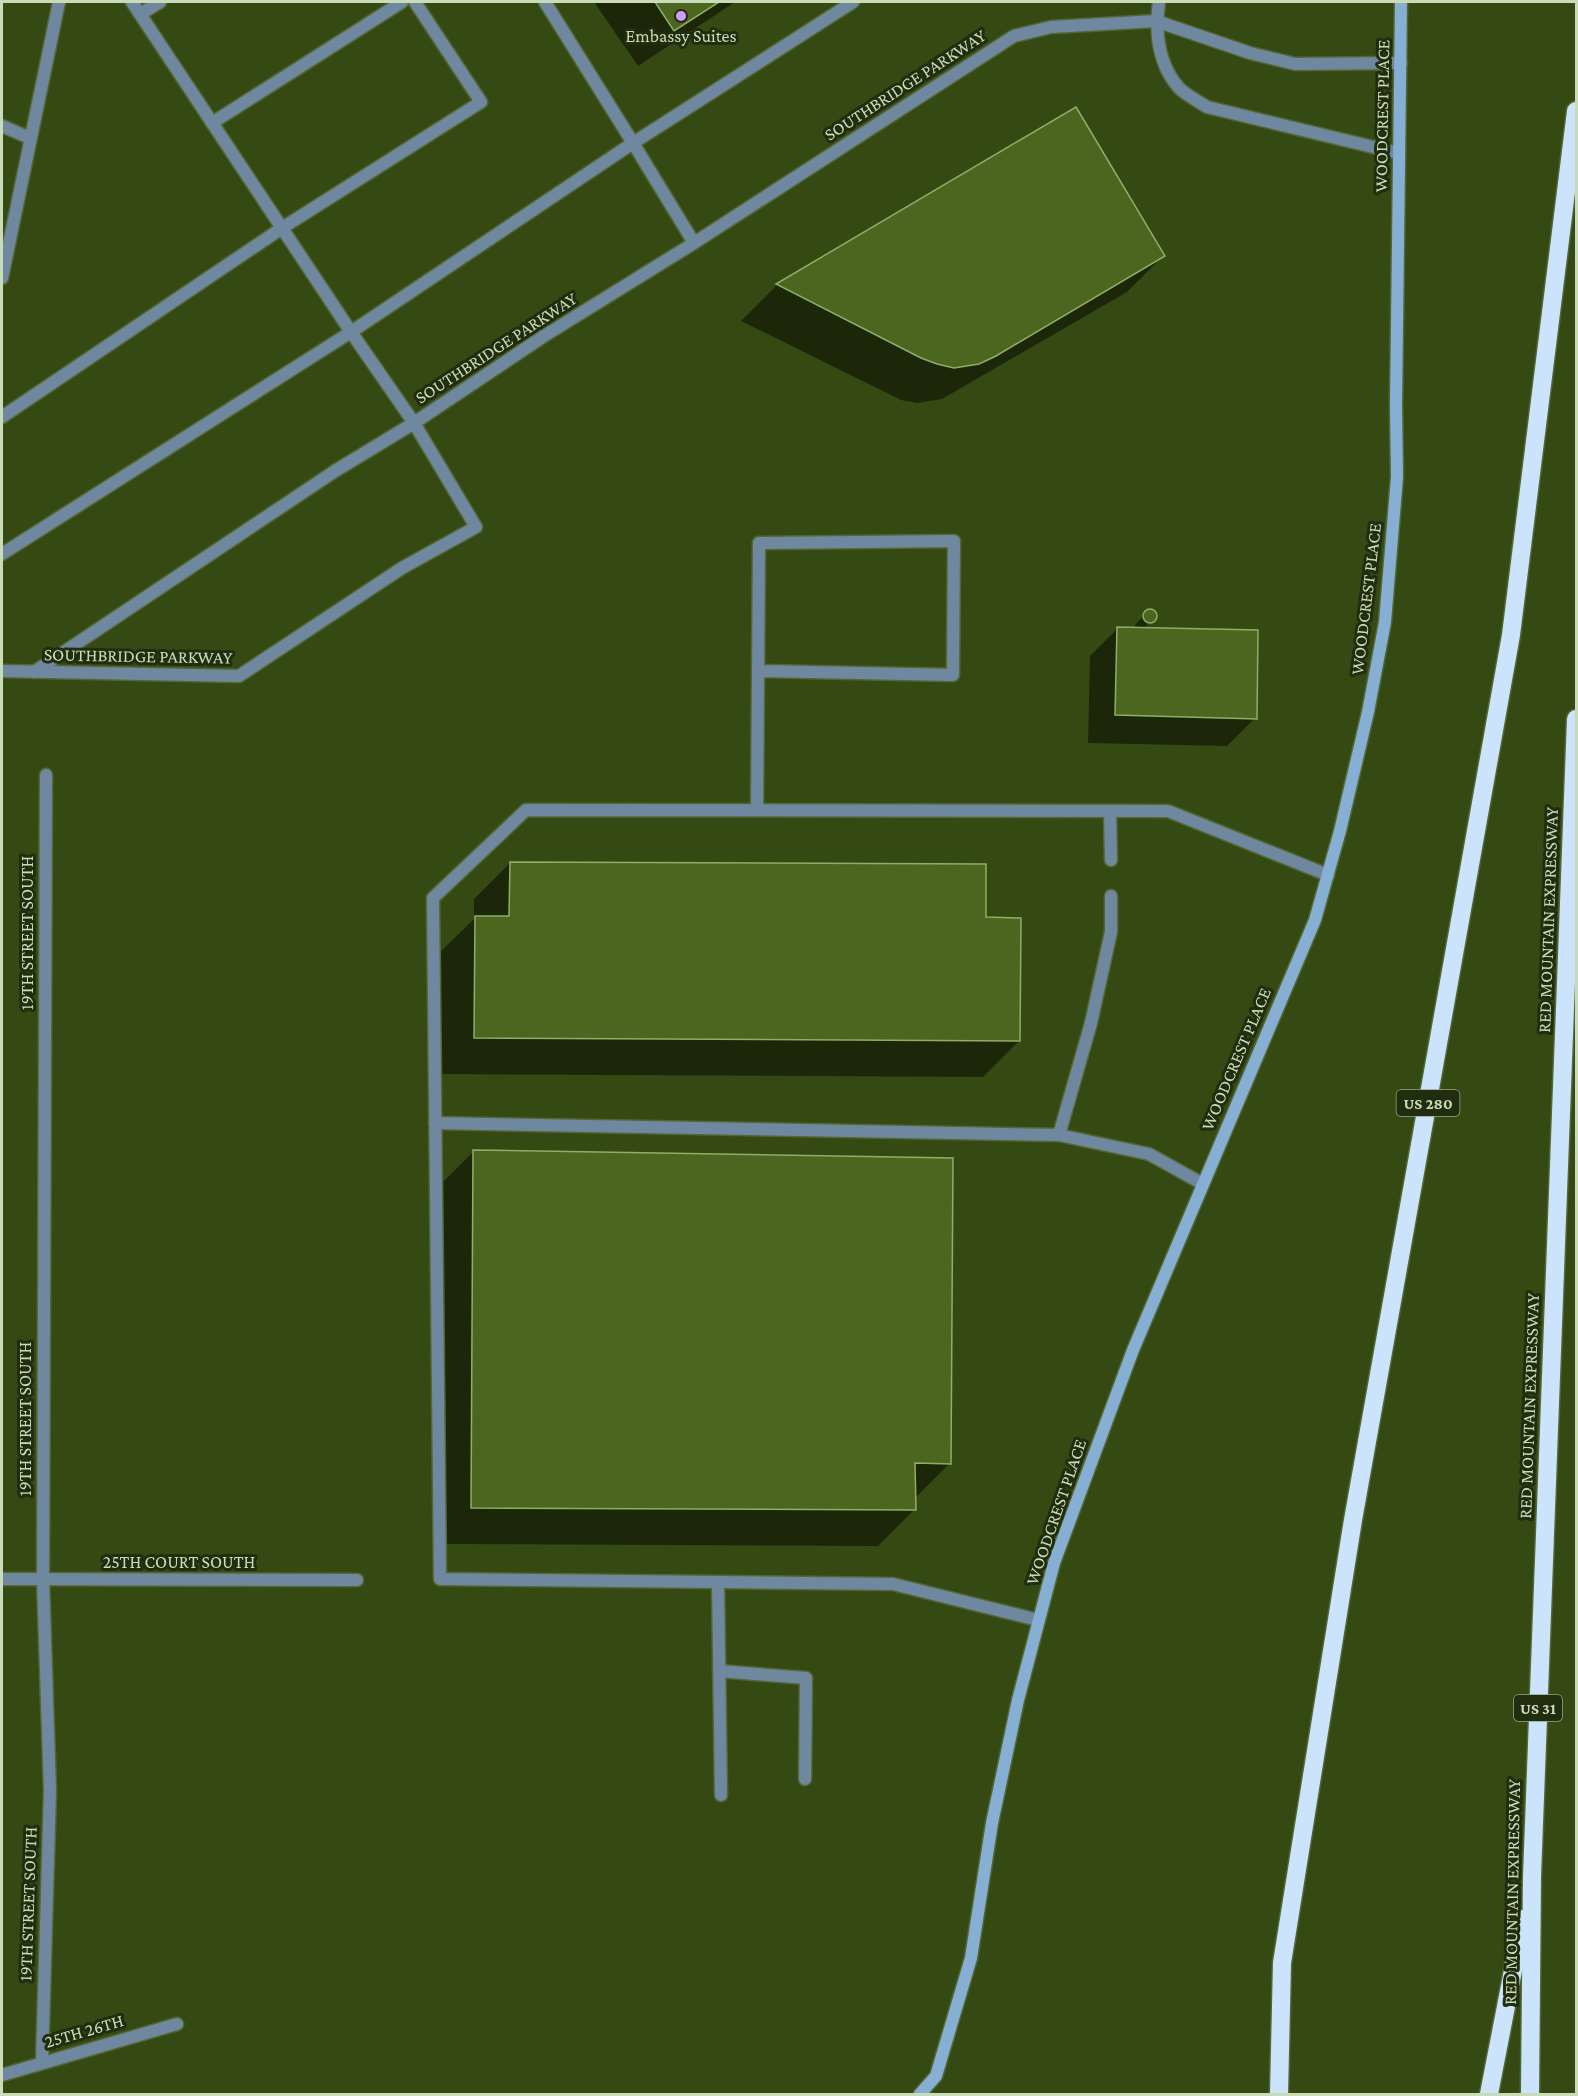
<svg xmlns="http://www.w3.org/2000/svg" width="1578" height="2096" viewBox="0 0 1578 2096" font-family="'Crimson Pro',serif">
<rect width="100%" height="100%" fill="#354a13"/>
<g fill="#0007">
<path d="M 594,2 L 735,2 L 638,66 Z"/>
<path d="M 1075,109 L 1163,256 L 1127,292 L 942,399 L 917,403 L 901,400 L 741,321 L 777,285 Z"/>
<path d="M 1148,611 L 1151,611 L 1155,616 L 1144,629 L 1255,718 L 1227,746 L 1088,743 L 1090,656 L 1117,629 L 1136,629 L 1135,625 Z"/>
<path d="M 510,863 L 984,918 L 1019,1041 L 983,1077 L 438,1074 L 439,953 L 474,919 L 474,899 Z"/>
<path d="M 473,1152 L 950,1463 L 914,1499 L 914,1510 L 878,1546 L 435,1544 L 437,1188 Z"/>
</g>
<g fill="#4c661f" stroke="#90ae66" stroke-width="1.5">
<path d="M 655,2 L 719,2 L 674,31 Z"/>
<path d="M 1076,107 L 1165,256 L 996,356 L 979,364 L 954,368 L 937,364 L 921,358 L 776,284 Z"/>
<circle cx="1150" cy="616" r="7"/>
<path d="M 1117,627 L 1258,630 L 1257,719 L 1115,715 Z"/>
<path d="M 510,862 L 986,864 L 986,917 L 1021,918 L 1020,1041 L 474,1038 L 475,916 L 509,916 Z"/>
<path d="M 473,1150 L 953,1158 L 951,1464 L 915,1463 L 916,1510 L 471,1508 Z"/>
</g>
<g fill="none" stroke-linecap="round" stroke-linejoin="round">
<g stroke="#536734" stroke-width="15">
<g id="lane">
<path d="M 545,2 L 633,143 L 853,2"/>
<path d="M 140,14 L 160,2"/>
<path d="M 212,123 L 402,2"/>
<path d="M 2,126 L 30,138"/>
<path d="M 2,278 L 59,2"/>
<path d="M 2,417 L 282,228 L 481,102 L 415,2"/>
<path d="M 2,554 L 351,332 L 633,143 L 694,243"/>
<path d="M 34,672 L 335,471 L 414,423 L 351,332 L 132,2"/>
<path d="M 757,810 L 759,543 L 954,541 L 953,675 L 759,671"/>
<path d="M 1110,811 L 1111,860"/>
<path d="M 435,1123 L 1059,1135 L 1091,1023 L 1111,932 L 1111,896"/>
<path d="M 1059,1135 L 1149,1154 L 1203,1184"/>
<path d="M 718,1582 L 721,1795"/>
<path d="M 1038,1620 L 893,1584 L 440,1579 L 433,898 L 526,810 L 1168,811 L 1328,875"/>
<path d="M 719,1671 L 806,1678 L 805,1779"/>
<path d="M 2,2075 L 177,2024"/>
</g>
</g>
<g stroke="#536734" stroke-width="15">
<g id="street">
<path d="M 1159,2 C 1155,31 1158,64 1179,88 C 1186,95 1198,101 1207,107 L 1398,153"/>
<path d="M 2,671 L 239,676 L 402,568 L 476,527 L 414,423 L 544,336 L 694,243 L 1014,36 L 1051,27 L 1156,21 L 1250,53 L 1295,64 L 1401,63"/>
<path d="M 2,1579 L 357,1580"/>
<path d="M 42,2062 L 50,1791 L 43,1580 L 46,775"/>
</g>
</g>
<g stroke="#536734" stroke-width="15">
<path id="secondary" d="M 920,2094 L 936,2076 L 971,1958 L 992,1823 L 1018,1700 L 1054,1563 L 1133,1350 L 1315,920 L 1340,831 L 1368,712 L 1385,622 L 1397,477 L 1396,406 L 1401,2"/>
</g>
<g stroke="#536734" stroke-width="21">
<g id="highway">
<path d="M 1279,2094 L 1282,1963 L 1353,1520 L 1511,635 L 1576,111"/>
<path d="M 1489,2094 L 1523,1919"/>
<path d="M 1530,2094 L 1532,1876 L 1576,719"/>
</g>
</g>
<use href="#lane" stroke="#6f88a0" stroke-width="12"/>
<use href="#street" stroke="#6f88a0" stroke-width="12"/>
<use href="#secondary" stroke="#87afd4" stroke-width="12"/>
<use href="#highway" stroke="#cbe3fb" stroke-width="18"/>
</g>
<circle fill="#d09dfe" stroke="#212d0f" stroke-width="2" cx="681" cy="16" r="6"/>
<g text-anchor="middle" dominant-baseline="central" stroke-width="6" stroke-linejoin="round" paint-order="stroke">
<g fill="#212d0f" stroke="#97a785" stroke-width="1.5">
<rect x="1396.5" y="1090" width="63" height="26" rx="4.5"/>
<rect x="1514" y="1695" width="48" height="26" rx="4.5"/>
</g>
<g font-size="16" font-weight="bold" fill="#cadbb7">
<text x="1428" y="1103">US 280</text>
<text x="1538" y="1708">US 31</text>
</g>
<g font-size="18" fill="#cadbb7" stroke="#212d0f">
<text x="681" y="36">Embassy Suites</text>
</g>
<g font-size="18" fill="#cadbb7" stroke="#212d0f">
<text transform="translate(905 85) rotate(-33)">SOUTHBRIDGE PARKWAY</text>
<text transform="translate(1382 116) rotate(-89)">WOODCREST PLACE</text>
<text transform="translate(496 348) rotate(-33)">SOUTHBRIDGE PARKWAY</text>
<text transform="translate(1366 599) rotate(-83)">WOODCREST PLACE</text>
<text transform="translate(138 656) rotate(1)">SOUTHBRIDGE PARKWAY</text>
<text transform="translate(1548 920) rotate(-88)">RED MOUNTAIN EXPRESSWAY</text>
<text transform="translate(27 933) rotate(-90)">19TH STREET SOUTH</text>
<text transform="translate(1236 1059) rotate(-67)">WOODCREST PLACE</text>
<text transform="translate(1529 1406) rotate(-88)">RED MOUNTAIN EXPRESSWAY</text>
<text transform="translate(25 1419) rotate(-90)">19TH STREET SOUTH</text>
<text transform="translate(1056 1512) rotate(-71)">WOODCREST PLACE</text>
<text x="179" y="1562">25TH COURT SOUTH</text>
<text transform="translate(1512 1892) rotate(-89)">RED MOUNTAIN EXPRESSWAY</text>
<text transform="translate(28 1904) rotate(-88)">19TH STREET SOUTH</text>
<text transform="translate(84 2031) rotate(-16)">25TH 26TH</text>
</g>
</g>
<rect width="1578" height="2096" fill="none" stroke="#cadbb7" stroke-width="6"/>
</svg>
